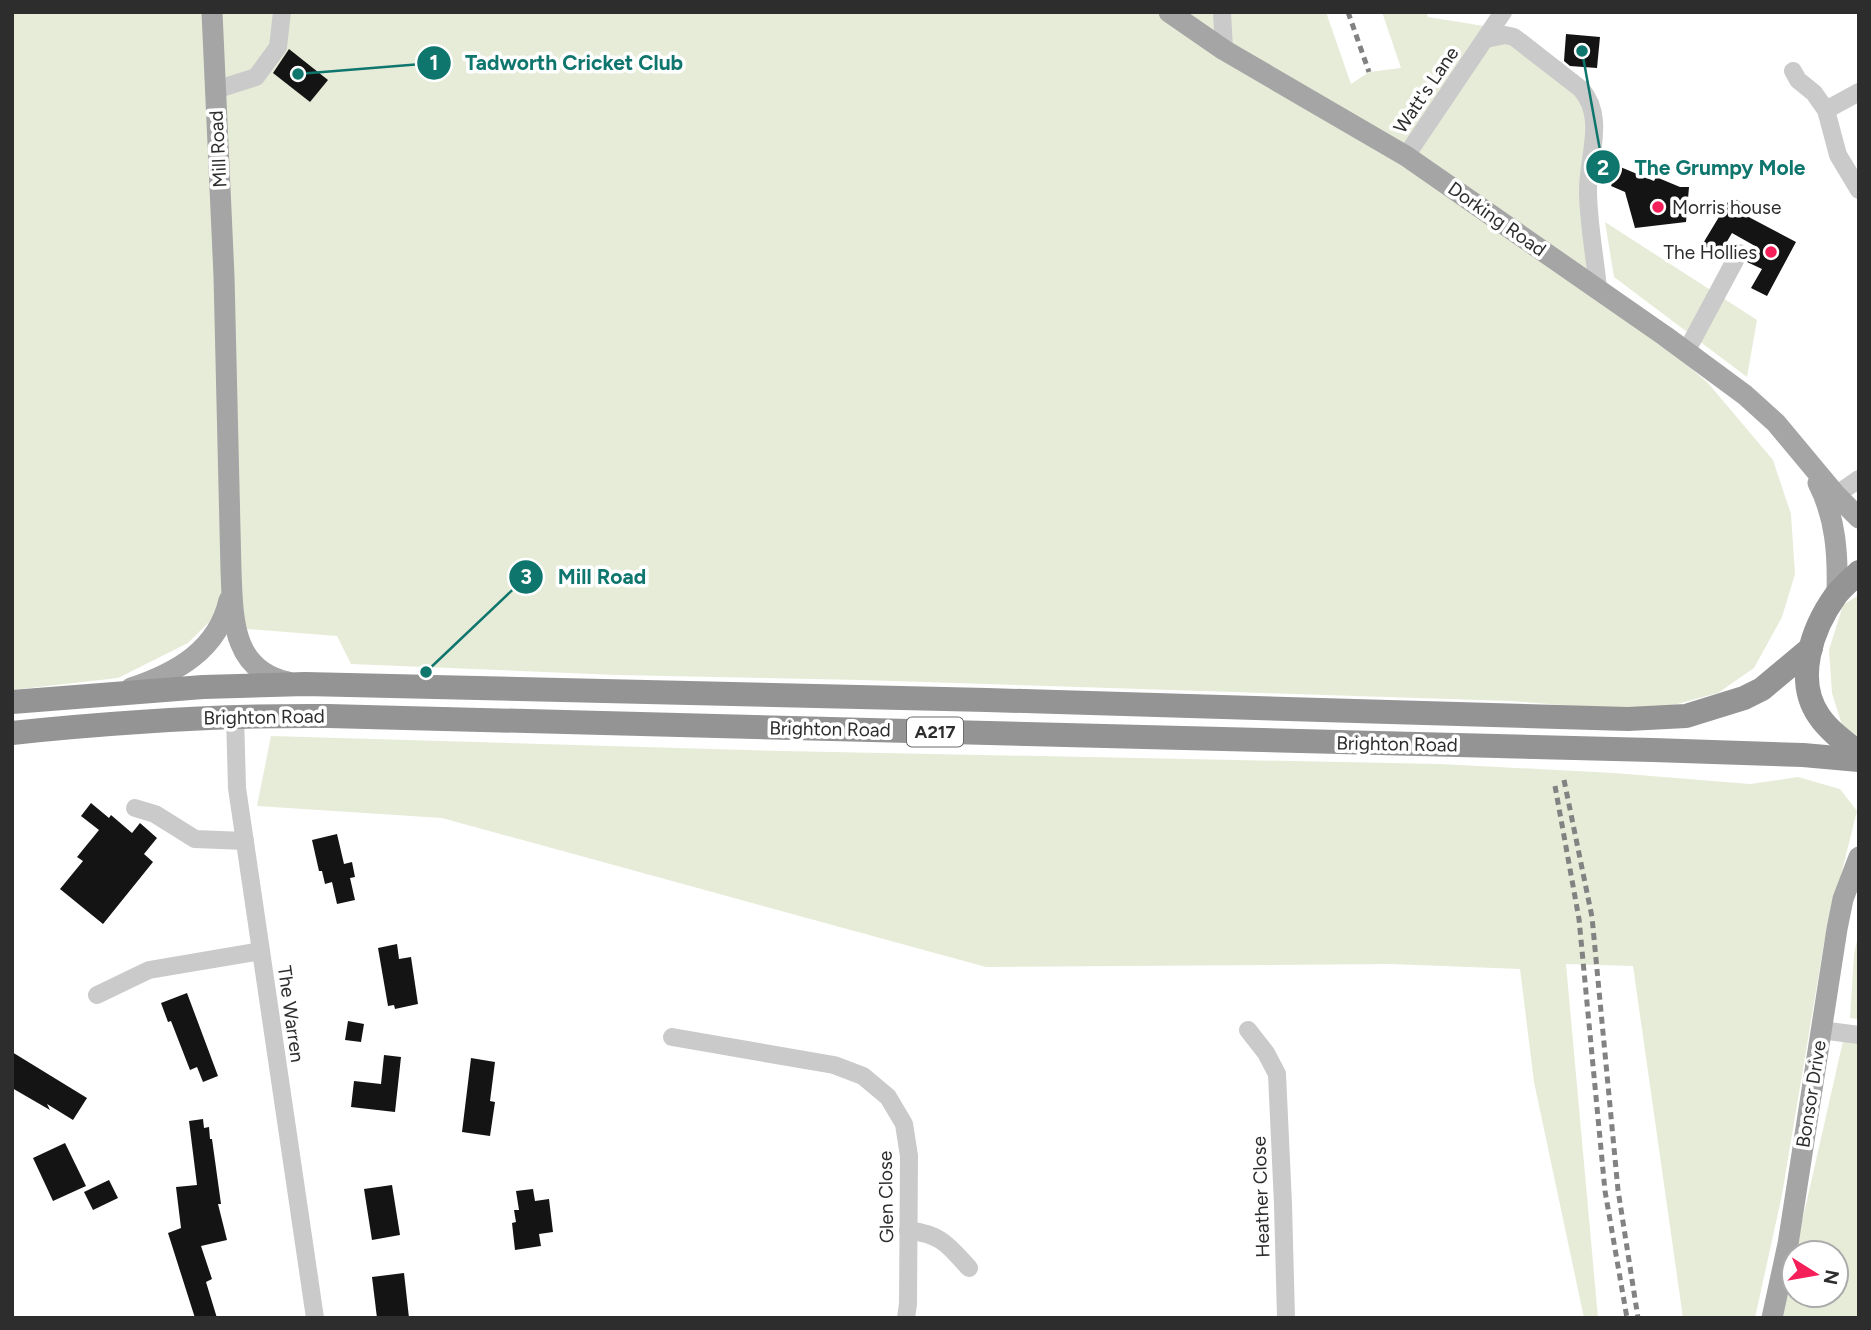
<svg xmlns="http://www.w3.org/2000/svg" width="1871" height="1330" viewBox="0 0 1871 1330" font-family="Figtree,sans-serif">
<rect width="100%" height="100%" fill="#fff"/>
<g fill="#e7ecd9">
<path d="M 12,12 L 1156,12 L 1214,44 L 1169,12 L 1326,12 L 1351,84 L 1369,72 L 1401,68 L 1382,12 L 1426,12 L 1428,17 L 1484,26 L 1486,39 L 1505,35 L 1588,97 L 1598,289 L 1708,383 L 1773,460 L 1791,514 L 1795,574 L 1782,617 L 1754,668 L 1718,693 L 1648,712 L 1511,701 L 861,680 L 617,675 L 351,664 L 337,636 L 246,629 L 228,603 L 188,643 L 118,678 L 12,690 Z"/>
<path d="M 1605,222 L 1757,320 L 1747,377 L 1614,277 Z"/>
<path d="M 1859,595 L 1859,737 L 1842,725 L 1832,693 L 1829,650 L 1843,605 Z"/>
<path d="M 271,736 L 783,751 L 1441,764 L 1614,773 L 1750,784 L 1798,777 L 1840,789 L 1857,811 L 1824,943 L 1782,1195 L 1755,1318 L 1683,1318 L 1633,966 L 1566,964 L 1598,1318 L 1584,1318 L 1534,1082 L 1520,969 L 1391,964 L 986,967 L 442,818 L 257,806 Z"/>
<path d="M 1859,932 L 1859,1019 L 1850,1018 L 1854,954 Z"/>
<path d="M 1843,1041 L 1859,1043 L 1859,1318 L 1780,1318 L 1794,1255 L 1794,1295 L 1836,1295 L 1836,1253 L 1795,1253 Z"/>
</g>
<g fill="#141414">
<path d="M 1566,34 L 1600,37 L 1597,68 L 1570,66 L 1564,61 Z"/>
<path d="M 289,49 L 328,80 L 310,102 L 273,73 Z"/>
<path d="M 1618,166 L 1654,181 L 1656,177 L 1680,187 L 1689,187 L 1686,222 L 1635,228 L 1625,192 L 1611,186 Z"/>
<path d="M 1731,197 L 1748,206 L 1743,214 L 1796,242 L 1767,296 L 1751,288 L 1762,269 L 1747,262 L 1755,246 L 1732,233 L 1719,255 L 1702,245 Z"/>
<path d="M 91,803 L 109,818 L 111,815 L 132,833 L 140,823 L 157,838 L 144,854 L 153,862 L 103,924 L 60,889 L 83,861 L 77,857 L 99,830 L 81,816 Z"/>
<path d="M 337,834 L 344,864 L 352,862 L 355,877 L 350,878 L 355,900 L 337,904 L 332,882 L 325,884 L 322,871 L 319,871 L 312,840 Z"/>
<path d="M 397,944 L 399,959 L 411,957 L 418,1004 L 395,1009 L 394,1005 L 388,1006 L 378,948 Z"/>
<path d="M 187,993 L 218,1076 L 203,1082 L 197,1067 L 190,1070 L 171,1021 L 168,1022 L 161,1003 Z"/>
<path d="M 348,1021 L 364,1024 L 361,1042 L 345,1040 Z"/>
<path d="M 12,1052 L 87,1098 L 73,1120 L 47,1104 L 50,1110 L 12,1088 Z"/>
<path d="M 384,1055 L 401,1057 L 395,1112 L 351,1107 L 354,1081 L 381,1084 Z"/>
<path d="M 471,1058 L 495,1062 L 490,1101 L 495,1102 L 490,1136 L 462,1132 Z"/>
<path d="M 203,1119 L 204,1128 L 209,1127 L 210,1139 L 212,1139 L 221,1204 L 218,1204 L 227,1240 L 201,1246 L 212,1279 L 206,1282 L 217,1318 L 195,1318 L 168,1233 L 181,1228 L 176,1187 L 197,1185 L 189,1121 Z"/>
<path d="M 65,1143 L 86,1186 L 53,1201 L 33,1158 Z"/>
<path d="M 109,1180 L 118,1198 L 93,1210 L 84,1192 Z"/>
<path d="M 392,1185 L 400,1235 L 372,1240 L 364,1189 Z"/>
<path d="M 533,1189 L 535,1201 L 549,1199 L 553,1232 L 539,1234 L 541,1246 L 515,1250 L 512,1223 L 516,1222 L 514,1210 L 519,1210 L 516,1191 Z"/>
<path d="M 404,1273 L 409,1318 L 377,1318 L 372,1277 Z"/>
</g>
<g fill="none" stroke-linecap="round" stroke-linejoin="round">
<g stroke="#cacaca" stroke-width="18">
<path d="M 1222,12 L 1224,50"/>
<path d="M 1486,39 L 1505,35 L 1514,37 L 1581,89 C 1606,118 1588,155 1588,190 C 1588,222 1595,256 1598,289"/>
<path d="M 1793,71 L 1798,80 L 1814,93 L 1826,110 L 1838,155 L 1859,190"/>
<path d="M 215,90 L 256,77 L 278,47 L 282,12"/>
<path d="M 1826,110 L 1859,92"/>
<path d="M 1406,156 L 1503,12"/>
<path d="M 1686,352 L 1739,253"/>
<path d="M 1836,495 L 1859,479"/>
<path d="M 235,715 L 237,788 L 315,1318"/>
<path d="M 135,808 L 155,814 L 195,839 L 245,841"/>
<path d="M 97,995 L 149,970 L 261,951"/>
<path d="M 1248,1030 L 1266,1053 L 1277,1074 L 1283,1204 L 1286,1318"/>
<path d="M 1821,1030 L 1859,1035"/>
<path d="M 672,1037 L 834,1065 L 863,1076 L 888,1097 L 904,1124 L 909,1156 L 908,1304 L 906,1318"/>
<path d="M 908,1230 C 942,1235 947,1244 969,1268"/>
</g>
<g stroke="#a5a5a5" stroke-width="21">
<path d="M 212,12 L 224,276 L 231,571 C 233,619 232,670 288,682"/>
<path d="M 1169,12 L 1224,50 L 1406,156 L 1665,336 L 1745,395 L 1776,423 L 1836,495 L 1859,518"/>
<path d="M 1818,483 C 1836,518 1838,555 1837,593"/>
<path d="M 131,688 C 176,673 218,650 229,600"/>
<path d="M 1772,1318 L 1788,1244 L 1837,929 L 1843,899 L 1859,857"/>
</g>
<g stroke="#949494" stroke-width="24">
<path d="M 1859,572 C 1851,580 1842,587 1836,595 C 1812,628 1794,680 1819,716 C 1829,731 1845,742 1859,753"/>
<path d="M 12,702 L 203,687 L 305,684 L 987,700 L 1628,719 L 1686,716 L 1744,698 L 1762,689 L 1811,648"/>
<path d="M 12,733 C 118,722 222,715 328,716 L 1653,750 L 1803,755 L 1859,760"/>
</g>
<g stroke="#828282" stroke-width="5" stroke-dasharray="7 5" stroke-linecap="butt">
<path d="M 1348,12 L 1369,72"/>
<path d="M 1564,780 L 1592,917 L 1618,1190 L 1638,1318"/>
<path d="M 1555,786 L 1579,919 L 1605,1191 L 1627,1318"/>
</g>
</g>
<g fill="#f51f59" stroke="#fff" stroke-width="2.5">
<circle cx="1658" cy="207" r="7"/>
<circle cx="1771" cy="252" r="7"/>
</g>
<g text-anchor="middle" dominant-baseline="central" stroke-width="7" stroke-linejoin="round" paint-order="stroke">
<rect fill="#fff" stroke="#6c6c6c" stroke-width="2" x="907" y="717.5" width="56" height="29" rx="5"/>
<g font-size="18" font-weight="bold" fill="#2d2d2d">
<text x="935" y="732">A217</text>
</g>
<g font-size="19" fill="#2d2d2d" stroke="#fff">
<text transform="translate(1426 90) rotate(-56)">Watt's Lane</text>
<text transform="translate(218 149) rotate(-93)">Mill Road</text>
<text transform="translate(1497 219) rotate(35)">Dorking Road</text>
<text transform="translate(264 717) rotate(-1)">Brighton Road</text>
<text transform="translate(830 729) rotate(1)">Brighton Road</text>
<text transform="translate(1397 744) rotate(1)">Brighton Road</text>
<text transform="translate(291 1014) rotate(82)">The Warren</text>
<text transform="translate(1811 1094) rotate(-81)">Bonsor Drive</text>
<text transform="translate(886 1197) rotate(-91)">Glen Close</text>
<text transform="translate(1261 1197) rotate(-92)">Heather Close</text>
</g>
<g font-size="19" fill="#2d2d2d" stroke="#fff" text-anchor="start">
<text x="1672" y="207">Morris house</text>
<text x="1757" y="252" text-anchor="end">The Hollies</text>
</g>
</g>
<path fill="none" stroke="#0f766e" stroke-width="2.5" d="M298 74L434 63M1582 51L1603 167M426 672L526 577"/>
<g fill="#0f766e" stroke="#fff" stroke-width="2.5">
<circle cx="298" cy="74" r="7"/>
<circle cx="1582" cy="51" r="7"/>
<circle cx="426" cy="672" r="7"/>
<circle cx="434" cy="63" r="18"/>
<circle cx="1603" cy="167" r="18"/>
<circle cx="526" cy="577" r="18"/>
</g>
<g font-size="21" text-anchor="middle" font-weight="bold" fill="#fff">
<text x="434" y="70">1</text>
<text x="1603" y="175">2</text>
<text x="526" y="584">3</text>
</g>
<g font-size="21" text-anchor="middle" font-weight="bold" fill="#0f766e" stroke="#fff" stroke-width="7" stroke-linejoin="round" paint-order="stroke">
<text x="574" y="70">Tadworth Cricket Club</text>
<text x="1720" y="175">The Grumpy Mole</text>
<text x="602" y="584">Mill Road</text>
</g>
<rect width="1871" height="1330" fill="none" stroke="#2d2d2d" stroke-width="28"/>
<g transform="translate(1815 1274) rotate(101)"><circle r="33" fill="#ffffff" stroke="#ababab" stroke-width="2"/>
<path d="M0-5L12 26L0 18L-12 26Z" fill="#f51f59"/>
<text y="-10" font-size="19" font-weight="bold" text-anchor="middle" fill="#2d2d2d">N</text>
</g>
</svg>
